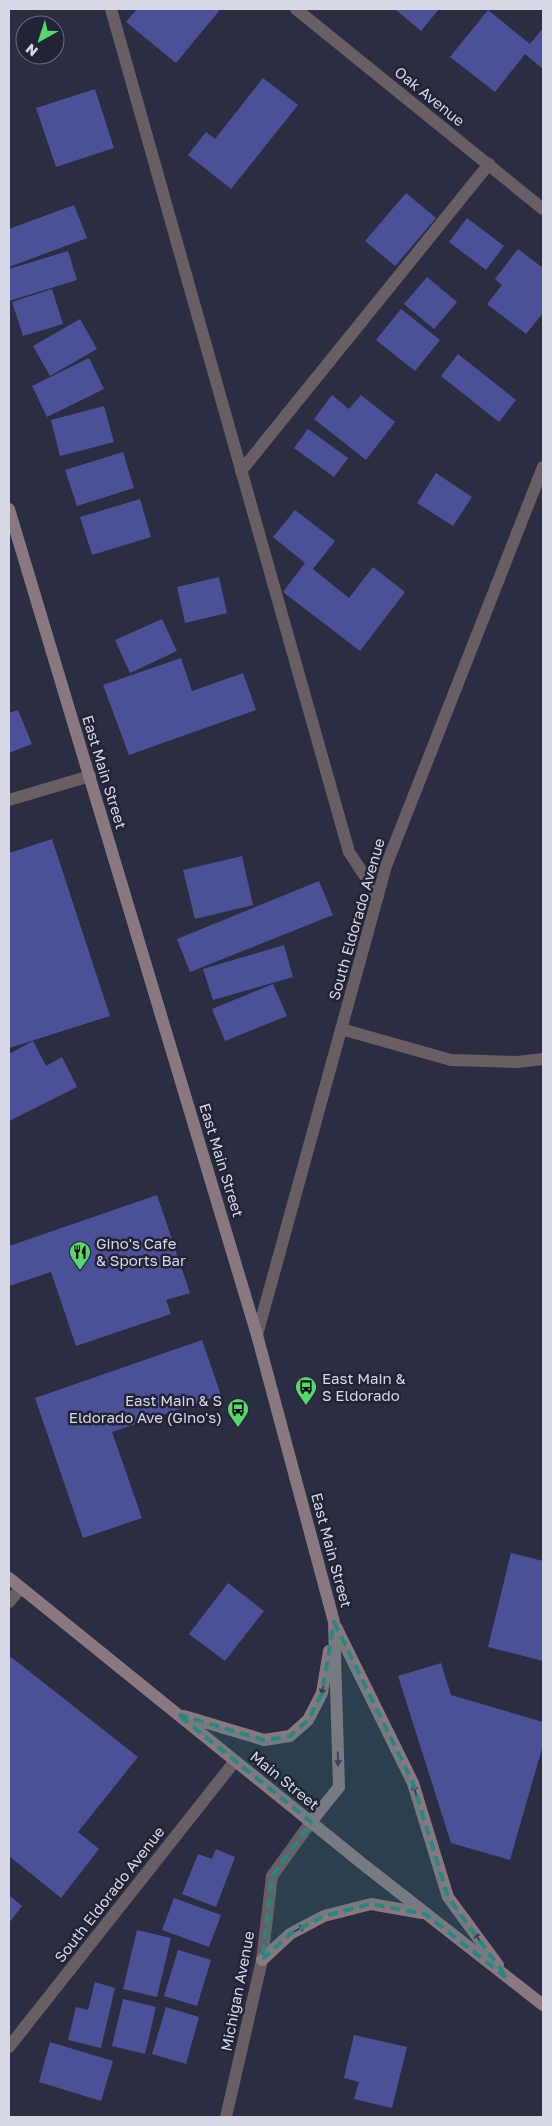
<svg xmlns="http://www.w3.org/2000/svg" width="552" height="2126" viewBox="0 0 552 2126" font-family="'Golos Text',sans-serif">
<rect width="100%" height="100%" fill="#2b2d42"/>
<g fill="#4c5097">
<path d="M 137,9 L 217,9 L 219,11 L 176,63 L 126,22 Z"/>
<path d="M 395,9 L 439,9 L 421,31 Z"/>
<path d="M 488,10 L 530,44 L 543,28 L 543,69 L 525,54 L 495,92 L 450,57 Z"/>
<path d="M 263,78 L 298,105 L 231,189 L 188,155 L 206,132 L 215,139 Z"/>
<path d="M 95,89 L 114,148 L 56,167 L 36,108 Z"/>
<path d="M 406,193 L 436,218 L 395,266 L 365,241 Z"/>
<path d="M 74,205 L 87,238 L 9,267 L 9,229 Z"/>
<path d="M 467,218 L 504,246 L 486,270 L 449,242 Z"/>
<path d="M 518,249 L 543,268 L 543,313 L 526,334 L 487,304 L 502,285 L 495,279 Z"/>
<path d="M 68,251 L 77,280 L 9,301 L 9,269 Z"/>
<path d="M 427,277 L 457,302 L 434,329 L 404,304 Z"/>
<path d="M 52,289 L 63,324 L 23,336 L 12,302 Z"/>
<path d="M 401,309 L 440,340 L 415,371 L 376,340 Z"/>
<path d="M 80,319 L 97,349 L 50,376 L 33,346 Z"/>
<path d="M 458,354 L 516,400 L 499,422 L 441,376 Z"/>
<path d="M 89,358 L 104,389 L 47,417 L 32,386 Z"/>
<path d="M 332,395 L 349,409 L 361,395 L 395,422 L 366,460 L 314,419 Z"/>
<path d="M 104,406 L 114,442 L 60,456 L 51,420 Z"/>
<path d="M 308,429 L 348,458 L 334,477 L 294,448 Z"/>
<path d="M 123,452 L 134,488 L 77,506 L 65,470 Z"/>
<path d="M 436,473 L 472,497 L 453,526 L 417,503 Z"/>
<path d="M 140,499 L 151,537 L 92,555 L 80,517 Z"/>
<path d="M 295,510 L 335,541 L 313,569 L 349,598 L 373,567 L 405,592 L 360,651 L 283,592 L 305,563 L 273,537 Z"/>
<path d="M 219,577 L 227,613 L 185,623 L 177,587 Z"/>
<path d="M 162,619 L 177,651 L 130,673 L 115,640 Z"/>
<path d="M 181,658 L 192,691 L 243,673 L 256,710 L 129,755 L 103,685 Z"/>
<path d="M 18,710 L 32,744 L 9,753 L 9,713 Z"/>
<path d="M 52,839 L 110,1016 L 9,1048 L 9,853 Z"/>
<path d="M 242,856 L 253,905 L 195,919 L 183,870 Z"/>
<path d="M 319,881 L 333,915 L 190,972 L 177,939 Z"/>
<path d="M 284,945 L 293,977 L 213,1000 L 203,969 Z"/>
<path d="M 273,984 L 287,1016 L 225,1041 L 212,1009 Z"/>
<path d="M 33,1041 L 46,1066 L 62,1057 L 77,1087 L 9,1121 L 9,1054 Z"/>
<path d="M 157,1195 L 190,1293 L 166,1300 L 171,1314 L 76,1346 L 51,1272 L 9,1286 L 9,1246 Z"/>
<path d="M 202,1340 L 221,1395 L 112,1432 L 142,1518 L 83,1538 L 35,1398 Z"/>
<path d="M 511,1553 L 543,1561 L 543,1661 L 488,1647 Z"/>
<path d="M 228,1583 L 264,1611 L 225,1661 L 189,1634 Z"/>
<path d="M 11,1657 L 138,1757 L 78,1832 L 99,1849 L 61,1898 L 9,1856 L 9,1660 Z"/>
<path d="M 441,1663 L 451,1695 L 543,1722 L 543,1745 L 510,1860 L 451,1843 L 398,1676 Z"/>
<path d="M 216,1849 L 235,1857 L 216,1907 L 182,1894 L 198,1854 L 212,1859 Z"/>
<path d="M 9,1895 L 22,1906 L 9,1923 Z"/>
<path d="M 174,1898 L 221,1915 L 209,1947 L 162,1930 Z"/>
<path d="M 137,1930 L 171,1938 L 157,1997 L 123,1989 Z"/>
<path d="M 178,1950 L 211,1960 L 197,2006 L 164,1996 Z"/>
<path d="M 95,1982 L 115,1988 L 101,2048 L 68,2040 L 76,2007 L 88,2010 Z"/>
<path d="M 123,1999 L 156,2007 L 145,2054 L 112,2046 Z"/>
<path d="M 166,2007 L 199,2017 L 186,2064 L 152,2054 Z"/>
<path d="M 354,2035 L 407,2047 L 392,2108 L 354,2099 L 359,2082 L 344,2078 Z"/>
<path d="M 50,2042 L 113,2061 L 101,2101 L 39,2082 Z"/>
</g>
<g fill="none" stroke-linecap="round" stroke-linejoin="round">
<path stroke="#695e63" stroke-width="12" d="M 341,1029 L 451,1060 L 517,1062 L 543,1059"/>
<g stroke="#695e63" stroke-width="12">
<path d="M 111,9 L 349,852 L 378,896"/>
<path d="M 296,9 L 543,209"/>
<path d="M 241,471 L 489,164"/>
<path d="M 9,800 L 90,776"/>
<path d="M 257,1335 L 386,866 L 543,467"/>
<path d="M 9,1602 L 21,1588"/>
<path d="M 9,2047 L 235,1761"/>
<path d="M 226,2117 L 262,1960 L 272,1876 L 311,1822"/>
</g>
<g stroke="#8a7881" stroke-width="12">
<path d="M 9,509 L 257,1335 L 334,1622 L 339,1787 L 311,1822"/>
<path d="M 9,1578 L 364,1865 L 543,2005"/>
<path d="M 336,1627 L 413,1783 L 448,1897 L 498,1965"/>
<path d="M 184,1716 L 264,1740 L 290,1736 L 308,1720 L 322,1693 L 329,1651"/>
<path d="M 262,1960 L 290,1934 L 324,1916 L 371,1904 L 422,1913"/>
</g>
</g>
<defs><path id="oneway-solid" d="M-6-.8H1V-3.2L6.5 0L1 3.2V.8H-6Z" transform="scale(1.25)"/></defs>
<g fill="#3b384a">
<use href="#oneway-solid" transform="translate(323 1688) rotate(103)"/>
<use href="#oneway-solid" transform="translate(338 1759) rotate(88)"/>
<use href="#oneway-solid" transform="translate(415 1791) rotate(-106)"/>
<use href="#oneway-solid" transform="translate(299 1929) rotate(-27)"/>
<use href="#oneway-solid" transform="translate(478 1938) rotate(-126)"/>
</g>
<path fill="#2d8580" fill-opacity="0.2" stroke="#2d8580" stroke-width="4" stroke-dasharray="10 6" stroke-linejoin="round" d="M 334,1622 L 413,1783 L 448,1897 L 507,1978 L 425,1914 L 371,1904 L 324,1916 L 290,1934 L 262,1960 L 272,1876 L 311,1822 L 177,1714 L 264,1740 L 290,1736 L 308,1720 L 322,1693 Z"/>
<defs>
<g id="restaurant-pin" transform="scale(1.125)"><path d="M0 17L-7.5 6A9.5 9.5 0 1 1 7.5 6Z" fill="#5bd56e" stroke="#212337"/><path d="M-5-6h1v4h1v-4h1v4h1v-4h1v5L-1.5 .5V6h-2V.5L-5-1ZM5-6V6H3V1.5H1.5Q1.5-4 5-6Z" fill="#111"/></g>
<g id="bus-pin" transform="scale(1.125)"><path d="M0 17L-7.5 6A9.5 9.5 0 1 1 7.5 6Z" fill="#5bd56e" stroke="#212337"/><path d="M-5-6H5V4H4V6H2V4H-2V6H-4V4H-5ZM-3.5-4V0h7V-4ZM-3.5 1.2v1.5H-2V1.2ZM2 1.2v1.5H3.5V1.2Z" fill="#111"/></g>
</defs>
<g fill-rule="evenodd">
<use href="#restaurant-pin" x="80" y="1252"/>
<use href="#bus-pin" x="306" y="1387"/>
<use href="#bus-pin" x="238" y="1409"/>
</g>
<g text-anchor="middle" dominant-baseline="central" stroke-width="5" stroke-linejoin="round" paint-order="stroke">
<g font-size="15" fill="#d6d8e6" stroke="#212337">
<text transform="translate(430 96) rotate(39)">Oak Avenue</text>
<text transform="translate(105 772) rotate(73)">East Main Street</text>
<text transform="translate(356 919) rotate(-74)">South Eldorado Avenue</text>
<text transform="translate(222 1160) rotate(73)">East Main Street</text>
<text transform="translate(332 1550) rotate(75)">East Main Street</text>
<text transform="translate(285 1780) rotate(39)">Main Street</text>
<text transform="translate(109 1894) rotate(-52)">South Eldorado Avenue</text>
<text transform="translate(237 1991) rotate(-79)">Michigan Avenue</text>
</g>
<g font-size="15" fill="#d6d8e6" stroke="#212337" text-anchor="start">
<text x="96" y="1243">Gino's Cafe<tspan x="96" dy="17">&amp; Sports Bar</tspan></text>
<text x="322" y="1378">East Main &amp;<tspan x="322" dy="17">S Eldorado</tspan></text>
<text x="222" y="1400" text-anchor="end">East Main &amp; S<tspan x="222" dy="17">Eldorado Ave (Gino's)</tspan></text>
</g>
</g>
<rect width="552" height="2126" fill="none" stroke="#d6d8e6" stroke-width="20"/>
<g transform="translate(40 40) rotate(219)"><circle r="24" fill="#212337" stroke="#696b7d"/>
<path d="M0-4L9 19L0 12L-9 19Z" fill="#5bd56e"/>
<text y="-8" font-size="14" font-weight="bold" text-anchor="middle" fill="#d6d8e6">N</text>
</g>
</svg>
